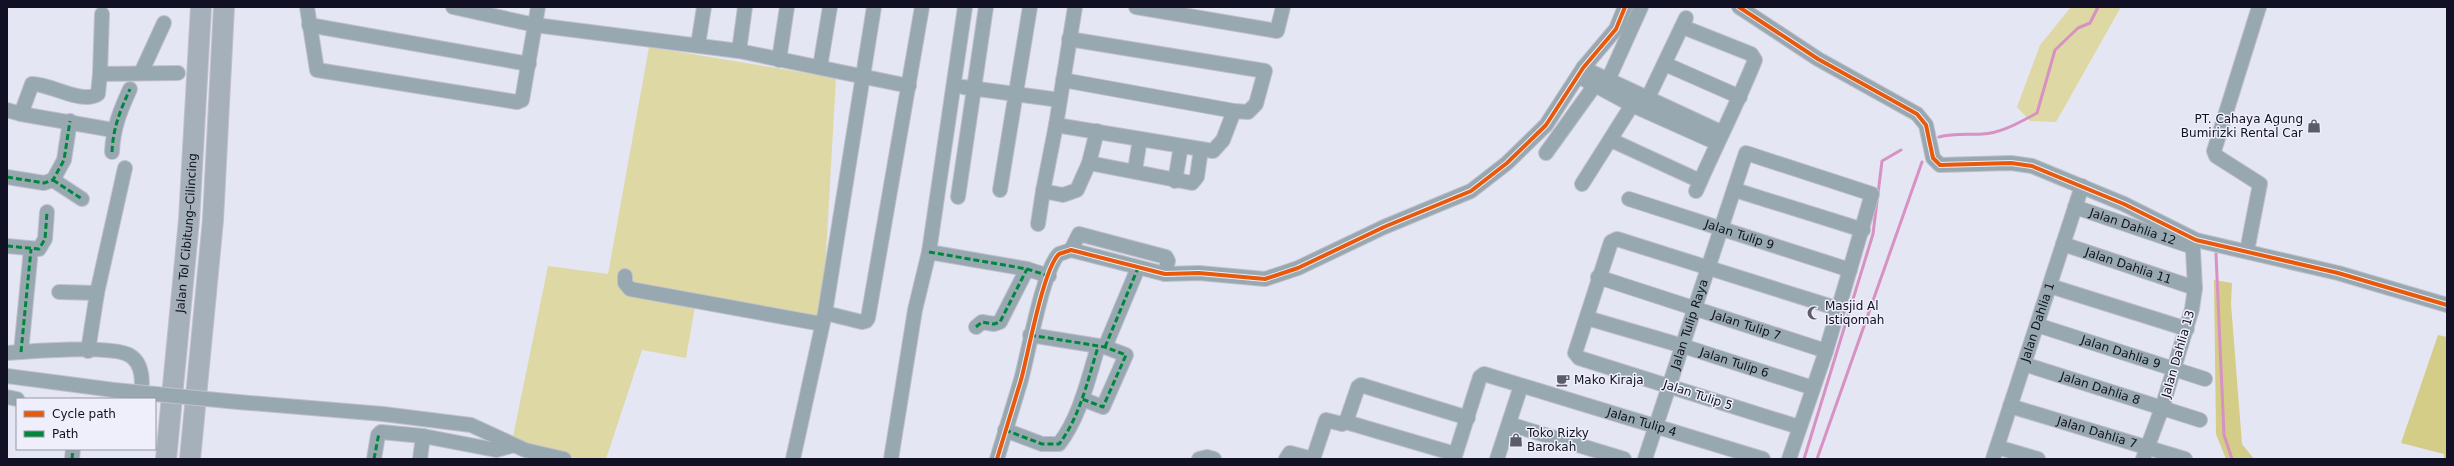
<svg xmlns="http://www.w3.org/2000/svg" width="2454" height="466" viewBox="0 0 2454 466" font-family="'DejaVu Sans',sans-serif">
<rect width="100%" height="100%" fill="#e5e6f3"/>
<g fill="#ded8a4">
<path d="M 2071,7 L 2121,7 L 2056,122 L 2030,121 L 2017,107 L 2040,45 Z"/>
<path d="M 649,47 L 836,78 L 822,324 L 696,301 L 686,358 L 642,350 L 606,459 L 563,459 L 511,446 L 548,266 L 608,274 Z"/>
</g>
<g fill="#d4cd87">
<path d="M 2214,280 L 2232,283 L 2231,304 L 2242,444 L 2254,459 L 2226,459 L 2216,434 Z"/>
<path d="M 2438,335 L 2447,337 L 2447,459 L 2444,459 L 2444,454 L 2401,443 Z"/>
</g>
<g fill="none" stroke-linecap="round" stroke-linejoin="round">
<g stroke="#d791c2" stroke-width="3">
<path d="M 1939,137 C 1954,133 1967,135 1982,134 C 2002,133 2020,122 2037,113 L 2055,50 L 2078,28 L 2090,23 L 2098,7"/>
<path d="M 2216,254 L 2224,435 L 2232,459"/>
<path d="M 1804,459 L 1873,234 L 1882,161 L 1901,150"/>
<path d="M 1817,459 L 1922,162"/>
</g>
<g stroke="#c0c0cd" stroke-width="16">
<g id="minor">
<path d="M 307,7 L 317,70 L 517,102 L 522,100 L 538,7"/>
<path d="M 453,7 L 535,25 L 739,51 L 909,86"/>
<path d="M 1075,7 L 1056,125 L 1043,191 L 1063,195 L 1077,190 L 1089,163 L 1097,131"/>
<path d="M 1136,7 L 1277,31 L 1283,7"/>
<path d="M 1739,7 L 1818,59 L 1917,114 L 1926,125 L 1933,158 L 1940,165 L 2011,163 L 2032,166 L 2124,204 L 2196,240 L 2338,273 L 2447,305"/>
<path d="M 309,25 L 529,64"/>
<path d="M 1683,27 L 1751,54 L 1755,60 C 1737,105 1715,147 1696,191"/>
<path d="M 698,45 L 704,7"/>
<path d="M 739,51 L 745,7"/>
<path d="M 779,60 L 787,7"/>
<path d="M 1665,64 L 1740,97"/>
<path d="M 820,67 L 830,7"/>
<path d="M 1583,68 L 1721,132"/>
<path d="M 141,73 L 164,23"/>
<path d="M 100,74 L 102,14"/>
<path d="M 1578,76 L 1632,105 L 1717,143"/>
<path d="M 1063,80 L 1234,111"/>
<path d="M 1608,80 L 1641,7"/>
<path d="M 963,87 L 1060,100"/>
<path d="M 1644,106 L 1686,18"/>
<path d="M 7,110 L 21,114 L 32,84 C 49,83 82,105 98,94 L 100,74 L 178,73"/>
<path d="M 21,114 L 113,130"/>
<path d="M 1056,125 L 1213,151 L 1223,140 L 1234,111 L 1248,112 L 1256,104 L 1265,71 L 1069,39"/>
<path d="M 1611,140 L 1700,181"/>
<path d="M 112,152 C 113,128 120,111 130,89"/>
<path d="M 1546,153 L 1600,78"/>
<path d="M 1089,163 L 1192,183 L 1197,177 L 1201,149"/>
<path d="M 1135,170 L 1140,139"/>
<path d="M 7,177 L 44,183 L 53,180 L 64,160 L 70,121"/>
<path d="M 53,180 L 82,199"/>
<path d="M 1175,181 L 1181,146"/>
<path d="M 1582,184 L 1632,105"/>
<path d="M 1000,190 L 1030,7"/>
<path d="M 1735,190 L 1863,230"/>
<path d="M 958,197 L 986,7"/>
<path id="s1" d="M 1629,199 L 1850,270"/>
<path id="s2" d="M 2075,207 L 2190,246 L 2193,250 L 2195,288 L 2192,309 L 2162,408 L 2143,459"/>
<path d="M 1038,224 L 1043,191"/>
<path id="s3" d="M 2063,244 L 2195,288"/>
<path d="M 7,246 L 39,249 L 45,239 L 47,212"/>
<path d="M 1071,250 L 1079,234 L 1166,257 L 1168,261 L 1165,274"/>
<path d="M 2247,251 L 2260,184 L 2216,156 L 2214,151 L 2259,7"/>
<path d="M 929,252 L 1027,269 L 1049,276"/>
<path d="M 625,276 L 625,283 L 630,289 L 822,324"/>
<path id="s4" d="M 1598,277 L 1826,351"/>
<path d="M 2050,286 L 2187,329"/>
<path d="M 59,292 L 97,293"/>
<path d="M 825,313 L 862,322 L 866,321 L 868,318 L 922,7"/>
<path id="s5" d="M 1587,318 L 1683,346 L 1813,388"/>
<path id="s6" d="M 2037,325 L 2205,379"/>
<path d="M 976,327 L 982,322 L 994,324 L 1000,322 L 1027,269"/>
<path d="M 1030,335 L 1105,347 L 1126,355 L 1103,407 L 1082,399"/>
<path d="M 1105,347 L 1138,268"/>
<path d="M 88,351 L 97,293 L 125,168"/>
<path d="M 21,352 L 31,249"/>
<path d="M 7,353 C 29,351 111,345 129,355 C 144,363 143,385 140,399"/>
<path id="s7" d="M 2024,364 L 2200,420"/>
<path d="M 7,376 L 114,390"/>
<path d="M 7,397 L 17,399"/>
<path d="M 238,402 L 383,414 L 471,425 L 525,450 L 564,459"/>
<path id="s8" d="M 2010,406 L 2185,459"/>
<path d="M 1346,422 L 1455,454"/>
<path d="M 1509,424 L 1624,459"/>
<path d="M 1799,427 L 1579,358 L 1575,353 L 1611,242 L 1617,239 L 1839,309"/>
<path d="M 1005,430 L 1042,444 L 1059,444 C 1080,417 1088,379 1098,347"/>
<path d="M 1997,447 L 2038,459"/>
<path d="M 72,459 L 73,449"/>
<path d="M 374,459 L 378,435 L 381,432 L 423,436 L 496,450 L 511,446"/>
<path d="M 420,459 L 423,436"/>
<path d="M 793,459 L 825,313 L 874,7"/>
<path d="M 891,459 L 915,310 L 929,252 L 965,7"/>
<path d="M 997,459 C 1005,433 1013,406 1021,380 C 1028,355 1043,269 1059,254 L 1071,250 L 1165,274 L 1199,273 L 1265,279 L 1298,268 L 1384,227 L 1471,191 L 1507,163 L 1546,125 L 1583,68 L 1616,29 L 1625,7"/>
<path d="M 1199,459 L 1207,457 L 1214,459"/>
<path d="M 1286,459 L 1290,453 L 1313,459"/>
<path d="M 1313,459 L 1326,420 L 1342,424 L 1346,422 L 1358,387 L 1361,385 L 1468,418"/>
<path id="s9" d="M 1454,459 L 1480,377 L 1484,374 L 1763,459"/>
<path d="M 1497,459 L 1521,386"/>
<path id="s10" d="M 1645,459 L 1746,153 L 1872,194 L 1826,351 L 1789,459"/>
<path id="s11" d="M 1993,459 L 2082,186"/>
</g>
</g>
<g stroke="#c0c0cd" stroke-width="22">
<g id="highway">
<path id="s12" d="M 166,459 L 189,220 L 201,7"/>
<path d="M 190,459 L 213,220 L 224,7"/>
</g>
</g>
<use href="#minor" stroke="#97a8b0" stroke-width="14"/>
<use href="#highway" stroke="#a5b0ba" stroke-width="20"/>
<g stroke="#c0c0cd" stroke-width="16" stroke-linecap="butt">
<path id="minor-bridge" d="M 114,390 L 238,402"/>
</g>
<use href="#minor-bridge" stroke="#97a8b0" stroke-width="14"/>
<g stroke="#00873e" stroke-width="3" stroke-dasharray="6 3" stroke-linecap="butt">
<path d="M 112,152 C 113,128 120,111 130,89"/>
<path d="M 7,177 L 44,183 L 53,180 L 64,160 L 70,121"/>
<path d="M 53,180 L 82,199"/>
<path d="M 7,246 L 39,249 L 45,239 L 47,212"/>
<path d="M 929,252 L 1027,269 L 1049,276"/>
<path d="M 976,327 L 982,322 L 994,324 L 1000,322 L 1027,269"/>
<path d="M 1030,335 L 1105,347 L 1126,355 L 1103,407 L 1082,399"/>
<path d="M 1105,347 L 1138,268"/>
<path d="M 21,352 L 31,249"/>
<path d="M 1005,430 L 1042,444 L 1059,444 C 1080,417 1088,379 1098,347"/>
<path d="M 72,459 L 73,449"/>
<path d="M 374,459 L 379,433"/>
</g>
<g stroke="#eeeffb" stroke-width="6">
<g id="cycleway">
<path d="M 1739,7 L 1818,59 L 1917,114 L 1926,125 L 1933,158 L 1940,165 L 2011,163 L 2032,166 L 2124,204 L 2196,240 L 2338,273 L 2447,305"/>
<path d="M 997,459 C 1005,433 1013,406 1021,380 C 1028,355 1043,269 1059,254 L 1071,250 L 1165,274 L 1199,273 L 1265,279 L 1298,268 L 1384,227 L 1471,191 L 1507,163 L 1546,125 L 1583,68 L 1616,29 L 1625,7"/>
</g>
</g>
<use href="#cycleway" stroke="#e8590c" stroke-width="4"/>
</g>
<defs>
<g id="shop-bare" transform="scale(1.08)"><path d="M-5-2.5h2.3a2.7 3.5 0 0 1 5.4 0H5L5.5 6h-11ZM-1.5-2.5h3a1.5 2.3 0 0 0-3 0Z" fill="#5b5b6c" stroke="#eeeffb" stroke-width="2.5" paint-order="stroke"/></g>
<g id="mosque-bare" transform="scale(1.08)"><path d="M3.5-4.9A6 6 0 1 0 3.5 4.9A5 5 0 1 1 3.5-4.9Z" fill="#5b5b6c" stroke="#eeeffb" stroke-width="2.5" paint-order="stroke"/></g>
<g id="cafe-bare" transform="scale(1.08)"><path d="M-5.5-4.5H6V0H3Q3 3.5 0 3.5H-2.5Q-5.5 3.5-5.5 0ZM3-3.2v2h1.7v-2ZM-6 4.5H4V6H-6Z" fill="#5b5b6c" stroke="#eeeffb" stroke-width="2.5" paint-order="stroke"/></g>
</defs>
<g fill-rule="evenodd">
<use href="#shop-bare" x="2314" y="126"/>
<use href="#mosque-bare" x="1814" y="313"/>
<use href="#cafe-bare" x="1563" y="380"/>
<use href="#shop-bare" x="1516" y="440"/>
</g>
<g text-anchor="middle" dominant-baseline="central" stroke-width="3" stroke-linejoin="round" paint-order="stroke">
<g font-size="12" fill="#111024" stroke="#eeeffb" text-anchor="start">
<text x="2303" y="119" text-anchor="end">PT. Cahaya Agung<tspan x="2303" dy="14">Bumirizki Rental Car</tspan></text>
<text x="1825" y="306">Masjid Al<tspan x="1825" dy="14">Istiqomah</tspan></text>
<text x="1574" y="380">Mako Kiraja</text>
<text x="1527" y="433">Toko Rizky<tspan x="1527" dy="14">Barokah</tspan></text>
</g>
<g font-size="12" fill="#111024" stroke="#eeeffb">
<text stroke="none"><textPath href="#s2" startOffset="61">Jalan Dahlia 12</textPath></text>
<text stroke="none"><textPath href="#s12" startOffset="227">Jalan Tol Cibitung–Cilincing</textPath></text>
<text stroke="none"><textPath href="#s1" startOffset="116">Jalan Tulip 9</textPath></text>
<text stroke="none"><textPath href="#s3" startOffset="69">Jalan Dahlia 11</textPath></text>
<text stroke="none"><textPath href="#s11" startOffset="144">Jalan Dahlia 1</textPath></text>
<text stroke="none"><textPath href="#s10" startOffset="142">Jalan Tulip Raya</textPath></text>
<text stroke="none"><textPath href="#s4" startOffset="156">Jalan Tulip 7</textPath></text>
<text stroke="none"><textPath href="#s6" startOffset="88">Jalan Dahlia 9</textPath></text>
<text transform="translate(2178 354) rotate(-74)">Jalan Dahlia 13</text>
<text stroke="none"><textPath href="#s5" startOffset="154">Jalan Tulip 6</textPath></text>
<text stroke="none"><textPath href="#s7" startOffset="80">Jalan Dahlia 8</textPath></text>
<text transform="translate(1698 395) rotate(18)">Jalan Tulip 5</text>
<text stroke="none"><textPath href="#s9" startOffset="256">Jalan Tulip 4</textPath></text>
<text stroke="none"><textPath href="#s8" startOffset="91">Jalan Dahlia 7</textPath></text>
</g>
</g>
<rect width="2454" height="466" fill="none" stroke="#111024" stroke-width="16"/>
<rect x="16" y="398" width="140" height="52" fill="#eeeffb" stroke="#9696a5"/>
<rect x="24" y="411" width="20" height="6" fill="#e8590c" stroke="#9696a5"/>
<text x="52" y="418" font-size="12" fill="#111024">Cycle path</text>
<rect x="24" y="431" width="20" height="6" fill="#00873e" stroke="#9696a5"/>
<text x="52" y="438" font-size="12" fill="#111024">Path</text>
</svg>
